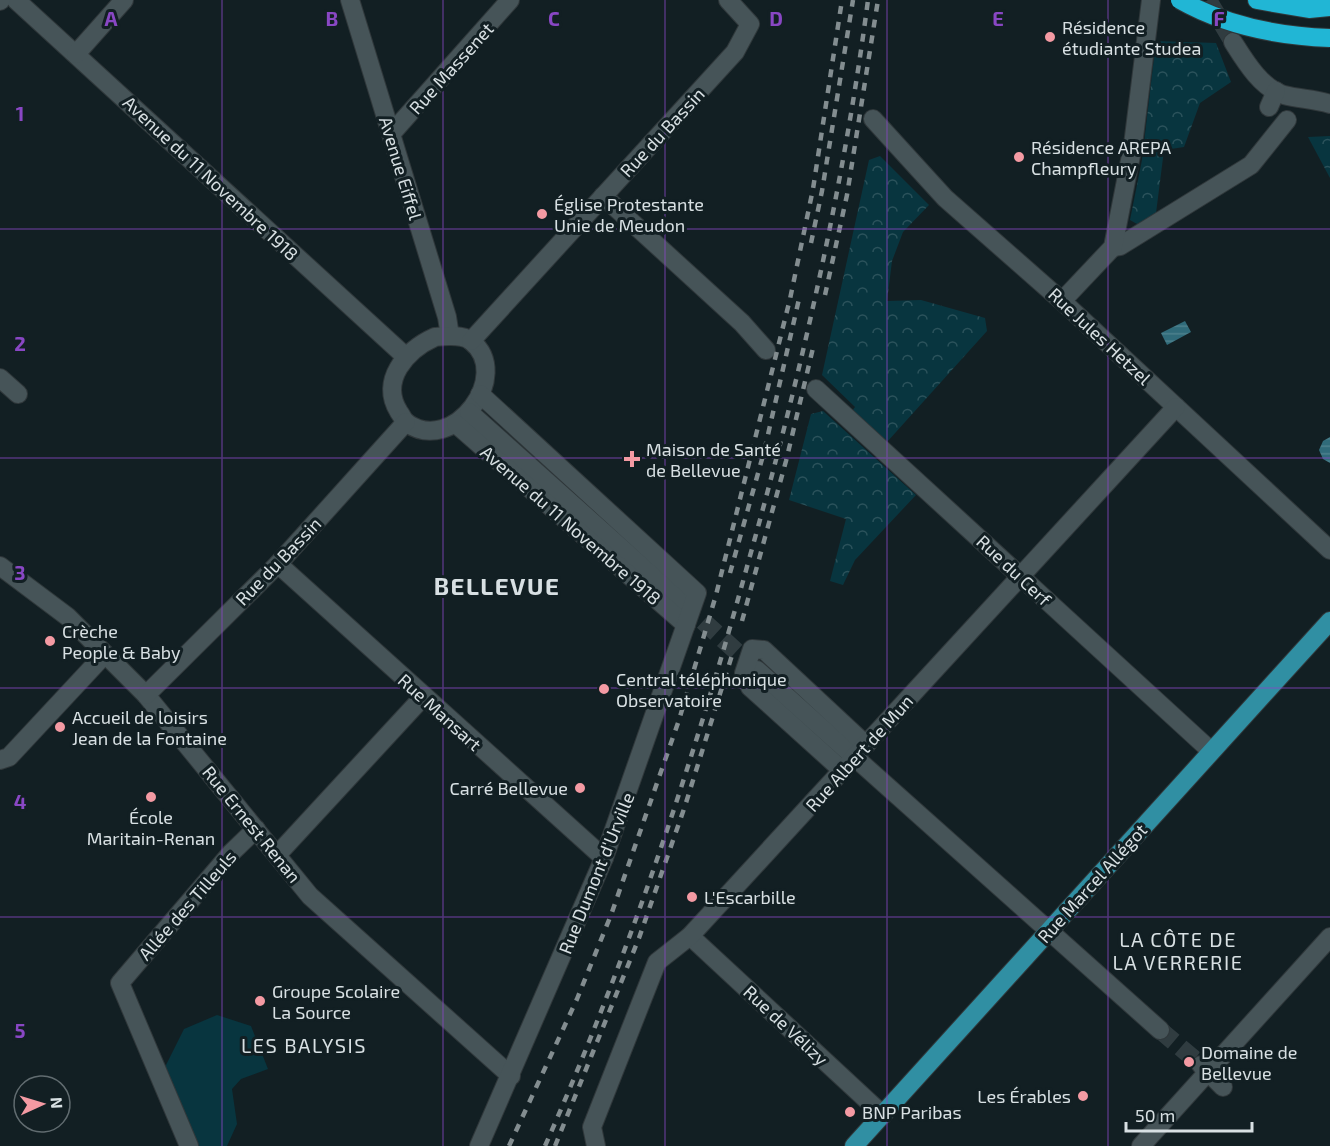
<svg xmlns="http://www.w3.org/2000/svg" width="1330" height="1146" viewBox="0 0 1330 1146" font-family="'Exo 2',sans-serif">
<defs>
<pattern id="forest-crowns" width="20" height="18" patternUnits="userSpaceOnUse" patternTransform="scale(1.5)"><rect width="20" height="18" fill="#08353f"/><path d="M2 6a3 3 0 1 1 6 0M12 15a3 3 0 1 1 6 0" fill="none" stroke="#2b525b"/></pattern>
<pattern id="water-rules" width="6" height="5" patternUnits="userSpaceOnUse" patternTransform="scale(1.5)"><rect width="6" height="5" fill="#306b7a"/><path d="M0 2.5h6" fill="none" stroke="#4d808d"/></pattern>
</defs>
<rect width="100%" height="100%" fill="#121f23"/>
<path fill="#08353f" d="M 217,1015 L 251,1026 L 268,1069 L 241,1079 L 232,1089 L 237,1124 L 227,1146 L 197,1146 L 164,1069 L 184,1029 Z"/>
<g fill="url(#forest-crowns)">
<path d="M 1156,41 L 1216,43 L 1231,82 L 1200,103 L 1184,147 L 1164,150 L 1155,221 L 1144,228 L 1130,220 L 1142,160 Z"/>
<path d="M 1330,136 L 1330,178 L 1308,137 Z"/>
<path d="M 880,156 L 929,205 L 903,232 L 892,261 L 887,301 L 921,300 L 985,318 L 987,331 L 887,442 L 852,411 L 855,407 L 822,375 L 869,160 Z"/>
<path d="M 823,411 L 916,495 L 855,560 L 843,585 L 830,581 L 846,519 L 789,500 L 811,414 Z"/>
</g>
<g fill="url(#water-rules)">
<path d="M 1185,321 L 1191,332 L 1167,345 L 1161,333 Z"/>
<path d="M 1330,437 L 1330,463 L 1323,459 L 1319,450 L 1323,441 Z"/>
</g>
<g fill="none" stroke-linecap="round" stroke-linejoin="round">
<g stroke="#303c40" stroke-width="18" stroke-dasharray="18 9" stroke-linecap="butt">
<path d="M 1208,0 L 1233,42"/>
<path d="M 683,603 L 757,670"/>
<path d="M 1160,1030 L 1200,1064"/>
</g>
<g stroke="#30383b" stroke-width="20">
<g id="minor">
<path d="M 16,0 L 405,356"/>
<path d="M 350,0 L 447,317 L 450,336"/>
<path d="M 0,1 L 1,0"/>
<path d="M 1233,42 C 1245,61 1261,88 1284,95 C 1299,99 1315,99 1330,104"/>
<path d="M 76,54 L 124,0"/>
<path d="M 1269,107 L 1276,91"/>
<path d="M 873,119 L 945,198 L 1062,301 L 1330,550"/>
<path d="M 391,134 L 510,0"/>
<path d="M 603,196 L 742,323 L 766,350"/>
<path d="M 1113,247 L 1120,246 L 1251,165 L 1287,120"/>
<path d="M 1062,301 L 1113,247 L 1133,145 L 1151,0"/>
<path d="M 435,337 C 445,336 462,334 471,341 C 514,375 453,456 407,423 C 404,421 402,416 399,412 C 379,381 406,350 435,337 Z"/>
<path d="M 471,341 L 735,52 L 750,24 L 728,0"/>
<path d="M 0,378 L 18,394"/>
<path d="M 816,389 L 1211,751"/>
<path d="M 469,412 L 683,603"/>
<path d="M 456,424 L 686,625"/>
<path d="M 278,564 L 604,858"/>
<path d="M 0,566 L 68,617 L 146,695 L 310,896 L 511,1076"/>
<path d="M 757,670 L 1160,1030"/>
<path d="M 146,695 L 278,564 L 406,422"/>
<path d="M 0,760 L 9,757 L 105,654"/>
<path d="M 843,771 L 750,687 L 744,673 L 752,649 L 764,650 L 866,745"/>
<path d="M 277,855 L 423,697"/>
<path d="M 690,936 L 883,1115"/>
<path d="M 1201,1065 L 1223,1087"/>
<path d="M 189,1146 L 120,983 L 231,853 L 256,829"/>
<path d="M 479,1146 L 604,858 L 697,593 L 480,394"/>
<path d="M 596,1146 L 592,1127 L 657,962 L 690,936 L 1176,407"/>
<path d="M 1141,1146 L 1330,937"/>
</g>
</g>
<g stroke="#30383b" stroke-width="20">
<path id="major" d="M 854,1146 L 1330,621"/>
</g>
<g stroke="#30383b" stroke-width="20">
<path id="highway" d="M 1257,0 L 1309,9 L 1330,7"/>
</g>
<use href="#minor" stroke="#465458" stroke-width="18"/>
<use href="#major" stroke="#308fa3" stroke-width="18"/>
<use href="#highway" stroke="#21b6d5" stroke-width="18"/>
<g stroke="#838d90" stroke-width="4.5" stroke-dasharray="8 8" stroke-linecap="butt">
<path d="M 811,243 L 822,191 L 853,0"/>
<path d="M 825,295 L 847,195 L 878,0"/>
<path d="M 730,573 L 764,452 L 799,299"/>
<path d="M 742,621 L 786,461 L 813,348"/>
<path d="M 509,1146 L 577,999 L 611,915 L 679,720 L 716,595 L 790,299 L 813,189 L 842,0"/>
<path d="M 545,1146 C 628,958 694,761 748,563 C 800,378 843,191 868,0"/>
<path d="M 555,1146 L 639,938 L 685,806 L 733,652"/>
</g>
<g stroke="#30383b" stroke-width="20" stroke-linecap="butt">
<path id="highway-bridge" d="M 1180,0 C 1226,26 1278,36 1330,38"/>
</g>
<use href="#highway-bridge" stroke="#21b6d5" stroke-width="18"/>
</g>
<path fill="none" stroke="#8947c4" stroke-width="1.5" stroke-opacity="0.55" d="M 222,0 L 222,1146M 443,0 L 443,1146M 665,0 L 665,1146M 887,0 L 887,1146M 1108,0 L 1108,1146M 0,229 L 1330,229M 0,458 L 1330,458M 0,688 L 1330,688M 0,917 L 1330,917"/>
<g fill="#f49aa3" stroke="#121f23" stroke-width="2">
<circle cx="1050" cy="37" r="6"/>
<circle cx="1019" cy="157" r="6"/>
<circle cx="542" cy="214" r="6"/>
<path d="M629 450h6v6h6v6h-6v6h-6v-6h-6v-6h6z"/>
<circle cx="50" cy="641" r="6"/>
<circle cx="604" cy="689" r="6"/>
<circle cx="60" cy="727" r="6"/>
<circle cx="580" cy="788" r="6"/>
<circle cx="151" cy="797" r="6"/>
<circle cx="692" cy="897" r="6"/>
<circle cx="260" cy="1001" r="6"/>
<circle cx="1189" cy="1062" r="6"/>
<circle cx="1083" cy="1096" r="6"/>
<circle cx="850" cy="1112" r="6"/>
</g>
<g text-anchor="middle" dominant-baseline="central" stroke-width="6" stroke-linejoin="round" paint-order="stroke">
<g font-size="18" fill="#d8e0e3" stroke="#121f23" text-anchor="start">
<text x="1062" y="27">Résidence<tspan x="1062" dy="21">étudiante Studea</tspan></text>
<text x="1031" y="147">Résidence AREPA<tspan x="1031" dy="21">Champfleury</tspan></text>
<text x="554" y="204">Église Protestante<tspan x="554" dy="21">Unie de Meudon</tspan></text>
<text x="646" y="449">Maison de Santé<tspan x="646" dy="21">de Bellevue</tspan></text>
<text x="62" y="631">Crèche<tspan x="62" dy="21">People &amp; Baby</tspan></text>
<text x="616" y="679">Central téléphonique<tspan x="616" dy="21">Observatoire</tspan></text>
<text x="72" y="717">Accueil de loisirs<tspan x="72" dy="21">Jean de la Fontaine</tspan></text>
<text x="568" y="788" text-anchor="end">Carré Bellevue</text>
<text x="151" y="817" text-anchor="middle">École<tspan x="151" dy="21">Maritain-Renan</tspan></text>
<text x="704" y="897">L'Escarbille</text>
<text x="272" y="991">Groupe Scolaire<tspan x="272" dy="21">La Source</tspan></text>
<text x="1201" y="1052">Domaine de<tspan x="1201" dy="21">Bellevue</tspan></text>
<text x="1071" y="1096" text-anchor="end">Les Érables</text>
<text x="862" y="1112">BNP Paribas</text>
</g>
<g font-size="18" fill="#d8e0e3" stroke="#121f23">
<text transform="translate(451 68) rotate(-48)">Rue Massenet</text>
<text transform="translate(662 132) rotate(-47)">Rue du Bassin</text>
<text transform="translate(401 168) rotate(73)">Avenue Eiffel</text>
<text transform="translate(211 178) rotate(43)">Avenue du 11 Novembre 1918</text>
<text transform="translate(1100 336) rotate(43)">Rue Jules Hetzel</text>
<text transform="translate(571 525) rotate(41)">Avenue du 11 Novembre 1918</text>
<text transform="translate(278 561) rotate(-46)">Rue du Bassin</text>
<text transform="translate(1014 570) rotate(43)">Rue du Cerf</text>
<text transform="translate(440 712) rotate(42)">Rue Mansart</text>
<text transform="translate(859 753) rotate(-48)">Rue Albert de Mun</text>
<text transform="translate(252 824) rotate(51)">Rue Ernest Renan</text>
<text transform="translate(596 873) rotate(-68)">Rue Dumont d'Urville</text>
<text transform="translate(1092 883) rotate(-48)">Rue Marcel Allégot</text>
<text transform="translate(187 905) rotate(-49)">Allée des Tilleuls</text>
<text transform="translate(786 1025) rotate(43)">Rue de Vélizy</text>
</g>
<g font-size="20" letter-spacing="1.5" fill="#d8e0e3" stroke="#121f23">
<text x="1178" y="939">LA CÔTE DE<tspan x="1178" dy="23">LA VERRERIE</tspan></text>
<text x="304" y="1045">LES BALYSIS</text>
</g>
<g font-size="24" font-weight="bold" letter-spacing="1.5" fill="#d8e0e3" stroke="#121f23">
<text x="497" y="585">BELLEVUE</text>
</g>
</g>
<g font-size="20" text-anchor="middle" font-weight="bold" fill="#8947c4" stroke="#121f23" stroke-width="6" stroke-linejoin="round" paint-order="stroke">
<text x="111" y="26">A</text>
<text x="332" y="26">B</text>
<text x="554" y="26">C</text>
<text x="776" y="26">D</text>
<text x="998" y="26">E</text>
<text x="1219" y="26">F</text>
<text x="20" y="121">1</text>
<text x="20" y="351">2</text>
<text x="20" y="580">3</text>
<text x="20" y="809">4</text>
<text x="20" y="1038">5</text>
</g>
<g transform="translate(42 1104) rotate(86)"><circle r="28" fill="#121f23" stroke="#616c70" stroke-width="1.5"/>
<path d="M0-4.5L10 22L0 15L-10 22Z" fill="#f49aa3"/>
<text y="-9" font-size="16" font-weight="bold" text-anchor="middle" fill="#d8e0e3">N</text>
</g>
<path d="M1126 1122v9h126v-9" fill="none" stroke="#d8e0e3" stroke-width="3"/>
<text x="1135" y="1122" font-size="18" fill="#d8e0e3" stroke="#121f23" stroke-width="4.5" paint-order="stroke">50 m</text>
</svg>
